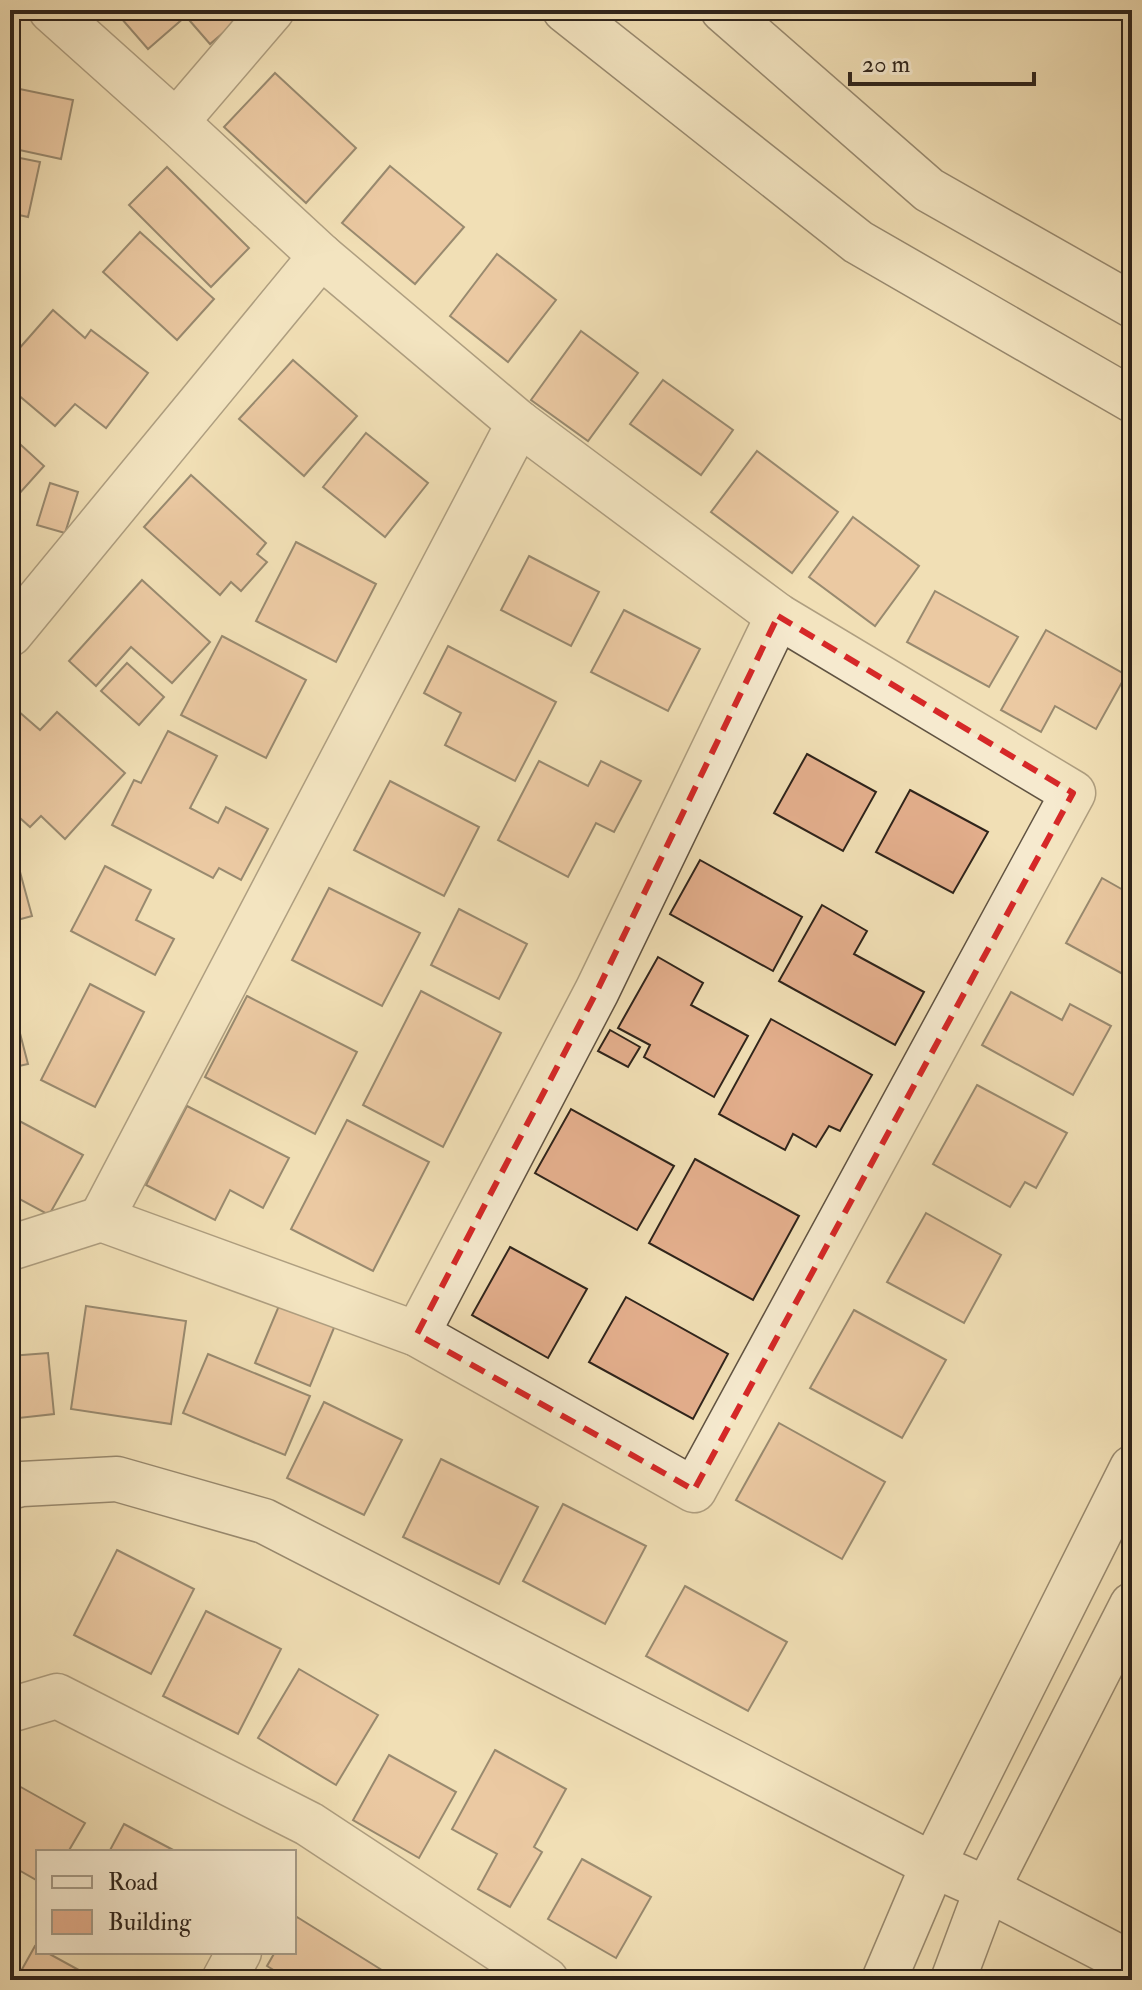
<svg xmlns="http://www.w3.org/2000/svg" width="1142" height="1990" viewBox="0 0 1142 1990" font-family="'IM FELL Double Pica',serif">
<rect width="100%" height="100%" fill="#f1dfb5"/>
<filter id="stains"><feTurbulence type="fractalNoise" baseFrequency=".0025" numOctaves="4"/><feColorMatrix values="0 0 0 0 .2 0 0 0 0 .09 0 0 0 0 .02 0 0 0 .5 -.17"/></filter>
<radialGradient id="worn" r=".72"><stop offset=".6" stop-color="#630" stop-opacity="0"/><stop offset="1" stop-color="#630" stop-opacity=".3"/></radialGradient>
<g fill="#e4af8d" stroke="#2f241b" stroke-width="2">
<path d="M 114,10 L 193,10 L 148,49 Z"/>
<path d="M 203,10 L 228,10 L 237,21 L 210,44 L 190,21 Z"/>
<path d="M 275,73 L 356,148 L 306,203 L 224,127 Z"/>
<path d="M 10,87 L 73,100 L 61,159 L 10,148 Z"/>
<path d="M 10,156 L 40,162 L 28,217 L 10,213 Z"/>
<path d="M 390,166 L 464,227 L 415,284 L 342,223 Z"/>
<path d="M 167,167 L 249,248 L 211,287 L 129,205 Z"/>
<path d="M 140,232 L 214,299 L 177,340 L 103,272 Z"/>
<path d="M 497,254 L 556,300 L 508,362 L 450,316 Z"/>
<path d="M 53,310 L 85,338 L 91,330 L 148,373 L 106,428 L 75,404 L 55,426 L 10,388 L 10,359 Z"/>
<path d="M 581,331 L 638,373 L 588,441 L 531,400 Z"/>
<path d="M 293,360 L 357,416 L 304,476 L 239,419 Z"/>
<path d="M 663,380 L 733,430 L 701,475 L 630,424 Z"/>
<path d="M 366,433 L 428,483 L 385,537 L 323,487 Z"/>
<path d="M 10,435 L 44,466 L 10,504 Z"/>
<path d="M 757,451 L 838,512 L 792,573 L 711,512 Z"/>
<path d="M 191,475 L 266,543 L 257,554 L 267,562 L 241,591 L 231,582 L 220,595 L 144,527 Z"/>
<path d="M 50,483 L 78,492 L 65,533 L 37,525 Z"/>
<path d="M 853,517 L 919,566 L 875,626 L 809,577 Z"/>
<path d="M 296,542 L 376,584 L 336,662 L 256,621 Z"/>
<path d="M 529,556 L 599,592 L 571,646 L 501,610 Z"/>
<path d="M 142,580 L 210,642 L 172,683 L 131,647 L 96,686 L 69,661 Z"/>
<path d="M 935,591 L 1018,637 L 989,687 L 907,642 Z"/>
<path d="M 624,610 L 700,649 L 668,711 L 591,672 Z"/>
<path d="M 1046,630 L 1126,675 L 1096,729 L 1055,706 L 1041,732 L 1001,710 Z"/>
<path d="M 222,636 L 306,680 L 266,758 L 181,715 Z"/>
<path d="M 448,646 L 556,702 L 515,781 L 445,745 L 461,713 L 424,693 Z"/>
<path d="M 127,663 L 164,697 L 139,725 L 101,691 Z"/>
<path d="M 10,704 L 40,730 L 57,712 L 125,773 L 65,839 L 41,816 L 30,827 L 10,809 Z"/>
<path d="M 168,731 L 217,756 L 190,808 L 218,823 L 226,807 L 268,829 L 241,880 L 219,868 L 213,878 L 112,825 L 134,780 L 141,783 Z"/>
<path d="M 807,754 L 876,792 L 843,851 L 774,813 Z"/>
<path d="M 539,761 L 588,786 L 601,761 L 641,781 L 614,832 L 596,823 L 568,877 L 498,840 Z"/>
<path d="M 390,781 L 479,827 L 444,896 L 354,850 Z"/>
<path d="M 910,790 L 988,832 L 953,893 L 876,852 Z"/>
<path d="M 10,835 L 32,916 L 10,922 Z"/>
<path d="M 700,860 L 802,917 L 773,971 L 670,914 Z"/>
<path d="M 105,866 L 151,890 L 136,920 L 174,939 L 155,975 L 71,931 Z"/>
<path d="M 1102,878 L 1132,895 L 1132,979 L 1066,943 Z"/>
<path d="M 329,888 L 420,933 L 382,1006 L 292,960 Z"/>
<path d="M 822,905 L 867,931 L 854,954 L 924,992 L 895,1045 L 779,981 Z"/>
<path d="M 459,909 L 527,944 L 499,999 L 431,965 Z"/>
<path d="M 658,957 L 703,983 L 691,1005 L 748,1036 L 714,1097 L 644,1057 L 650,1045 L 618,1028 Z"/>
<path d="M 90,984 L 144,1012 L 95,1107 L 41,1080 Z"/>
<path d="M 421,991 L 501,1033 L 443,1147 L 363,1105 Z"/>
<path d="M 1011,992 L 1062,1020 L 1070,1004 L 1111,1026 L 1073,1095 L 982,1045 Z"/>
<path d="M 10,995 L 28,1064 L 10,1068 Z"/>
<path d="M 247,996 L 357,1052 L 315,1134 L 205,1077 Z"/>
<path d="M 771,1019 L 872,1075 L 840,1131 L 829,1126 L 816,1147 L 793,1134 L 785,1150 L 719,1114 Z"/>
<path d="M 610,1030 L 640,1047 L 628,1067 L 598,1051 Z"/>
<path d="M 977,1085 L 1067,1133 L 1036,1188 L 1025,1182 L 1010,1207 L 933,1164 Z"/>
<path d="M 187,1106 L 289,1158 L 263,1208 L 230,1190 L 215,1220 L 146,1185 Z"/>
<path d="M 571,1109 L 674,1166 L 637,1230 L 535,1173 Z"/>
<path d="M 10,1116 L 83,1155 L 49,1215 L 10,1194 Z"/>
<path d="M 347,1120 L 429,1162 L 373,1271 L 291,1229 Z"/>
<path d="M 695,1159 L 799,1216 L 753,1300 L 649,1243 Z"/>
<path d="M 926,1213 L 1001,1255 L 964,1323 L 887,1282 Z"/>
<path d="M 510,1247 L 587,1289 L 548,1358 L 472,1315 Z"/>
<path d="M 626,1297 L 728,1354 L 693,1419 L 589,1362 Z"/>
<path d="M 281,1301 L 336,1323 L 310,1386 L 255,1363 Z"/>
<path d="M 86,1306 L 186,1321 L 171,1424 L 71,1409 Z"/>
<path d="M 854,1310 L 946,1360 L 902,1438 L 810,1388 Z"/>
<path d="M 48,1353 L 54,1414 L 10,1419 L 10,1356 Z"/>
<path d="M 208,1354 L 310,1396 L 285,1455 L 183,1413 Z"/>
<path d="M 324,1402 L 402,1440 L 364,1515 L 287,1478 Z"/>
<path d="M 779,1423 L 885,1482 L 842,1559 L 736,1500 Z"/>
<path d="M 441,1459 L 538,1507 L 499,1584 L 403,1537 Z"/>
<path d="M 563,1504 L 646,1546 L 605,1624 L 523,1581 Z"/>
<path d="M 117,1550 L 194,1589 L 151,1674 L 74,1635 Z"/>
<path d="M 685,1586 L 787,1642 L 748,1711 L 646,1656 Z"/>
<path d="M 206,1611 L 281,1649 L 238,1734 L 163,1696 Z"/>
<path d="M 299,1669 L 378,1715 L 336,1785 L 258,1738 Z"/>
<path d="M 495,1750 L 566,1789 L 534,1847 L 542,1852 L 510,1907 L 478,1889 L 497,1854 L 452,1829 Z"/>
<path d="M 389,1755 L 456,1792 L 419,1858 L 353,1820 Z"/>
<path d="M 10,1781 L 85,1823 L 68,1852 L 38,1852 L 38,1881 L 10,1865 Z"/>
<path d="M 124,1824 L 177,1852 L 109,1852 Z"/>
<path d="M 582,1859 L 651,1897 L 616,1958 L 548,1919 Z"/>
<path d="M 297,1917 L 385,1972 L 380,1980 L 290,1980 L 267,1966 L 275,1952 L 294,1952 L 294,1922 Z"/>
<path d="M 35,1946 L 38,1947 L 38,1952 L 46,1952 L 97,1980 L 16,1980 Z"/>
</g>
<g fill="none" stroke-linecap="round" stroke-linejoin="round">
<g stroke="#605342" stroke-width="47">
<g id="street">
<path d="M 176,122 L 272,10"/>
<path d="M 10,634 L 321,256"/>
<path d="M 101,1219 L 519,423"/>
<path d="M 10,1248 L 101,1219 L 417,1334 L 694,1490 L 1073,793 L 778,616 L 519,423 L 321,256 L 176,122 L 51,10"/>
<path d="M 417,1334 L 597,991 L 778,616"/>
<path d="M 10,1710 L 57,1696 L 309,1824 L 546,1980"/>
<path d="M 224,1980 L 239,1952"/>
</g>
</g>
<g stroke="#2f241b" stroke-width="47">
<g id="secondary">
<path d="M 565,10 L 858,242 L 1132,400"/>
<path d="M 723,10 L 929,190 L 1132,305"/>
<path d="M 10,1487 L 22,1484 L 117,1479 L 264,1521 L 933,1865 L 987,1889 L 1132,1964"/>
<path d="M 884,1980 L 933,1865 L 1132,1468"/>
<path d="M 953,1980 L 987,1889 L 1132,1605"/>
</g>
</g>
<use href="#street" stroke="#f6eacf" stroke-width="44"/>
<use href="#secondary" stroke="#f6eacf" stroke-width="44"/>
</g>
<path d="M0 0H1142V1990H0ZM 778,616 L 1073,793 L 694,1490 L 417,1334 L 597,991 Z" fill="#f1dfb5" fill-opacity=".55" fill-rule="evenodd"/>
<path fill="none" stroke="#d62828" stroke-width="6" stroke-dasharray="16 10" stroke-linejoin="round" d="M 778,616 L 1073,793 L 694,1490 L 417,1334 L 597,991 Z"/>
<rect width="1142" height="1990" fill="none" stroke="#f1dfb5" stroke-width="40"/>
<rect x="12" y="12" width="1118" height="1966" fill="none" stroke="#2f241b" stroke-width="4"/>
<rect x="20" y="20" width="1102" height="1950" fill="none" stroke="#2f241b" stroke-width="2"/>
<rect x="36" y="1850" width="260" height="104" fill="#f6eacf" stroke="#a69b87" stroke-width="2"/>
<rect x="52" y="1876" width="40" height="12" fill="#f6eacf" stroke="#a69b87" stroke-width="2"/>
<text x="108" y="1890" font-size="24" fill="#2f241b">Road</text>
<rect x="52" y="1910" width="40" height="24" fill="#e4af8d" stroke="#a69b87" stroke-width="2"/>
<text x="108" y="1930" font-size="24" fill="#2f241b">Building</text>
<path d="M850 72v12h184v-12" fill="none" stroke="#2f241b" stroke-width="4"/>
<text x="862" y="72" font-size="24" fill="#2f241b" stroke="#f6eacf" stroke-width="6" paint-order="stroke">20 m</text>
<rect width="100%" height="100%" filter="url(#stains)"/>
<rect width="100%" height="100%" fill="url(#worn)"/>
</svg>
